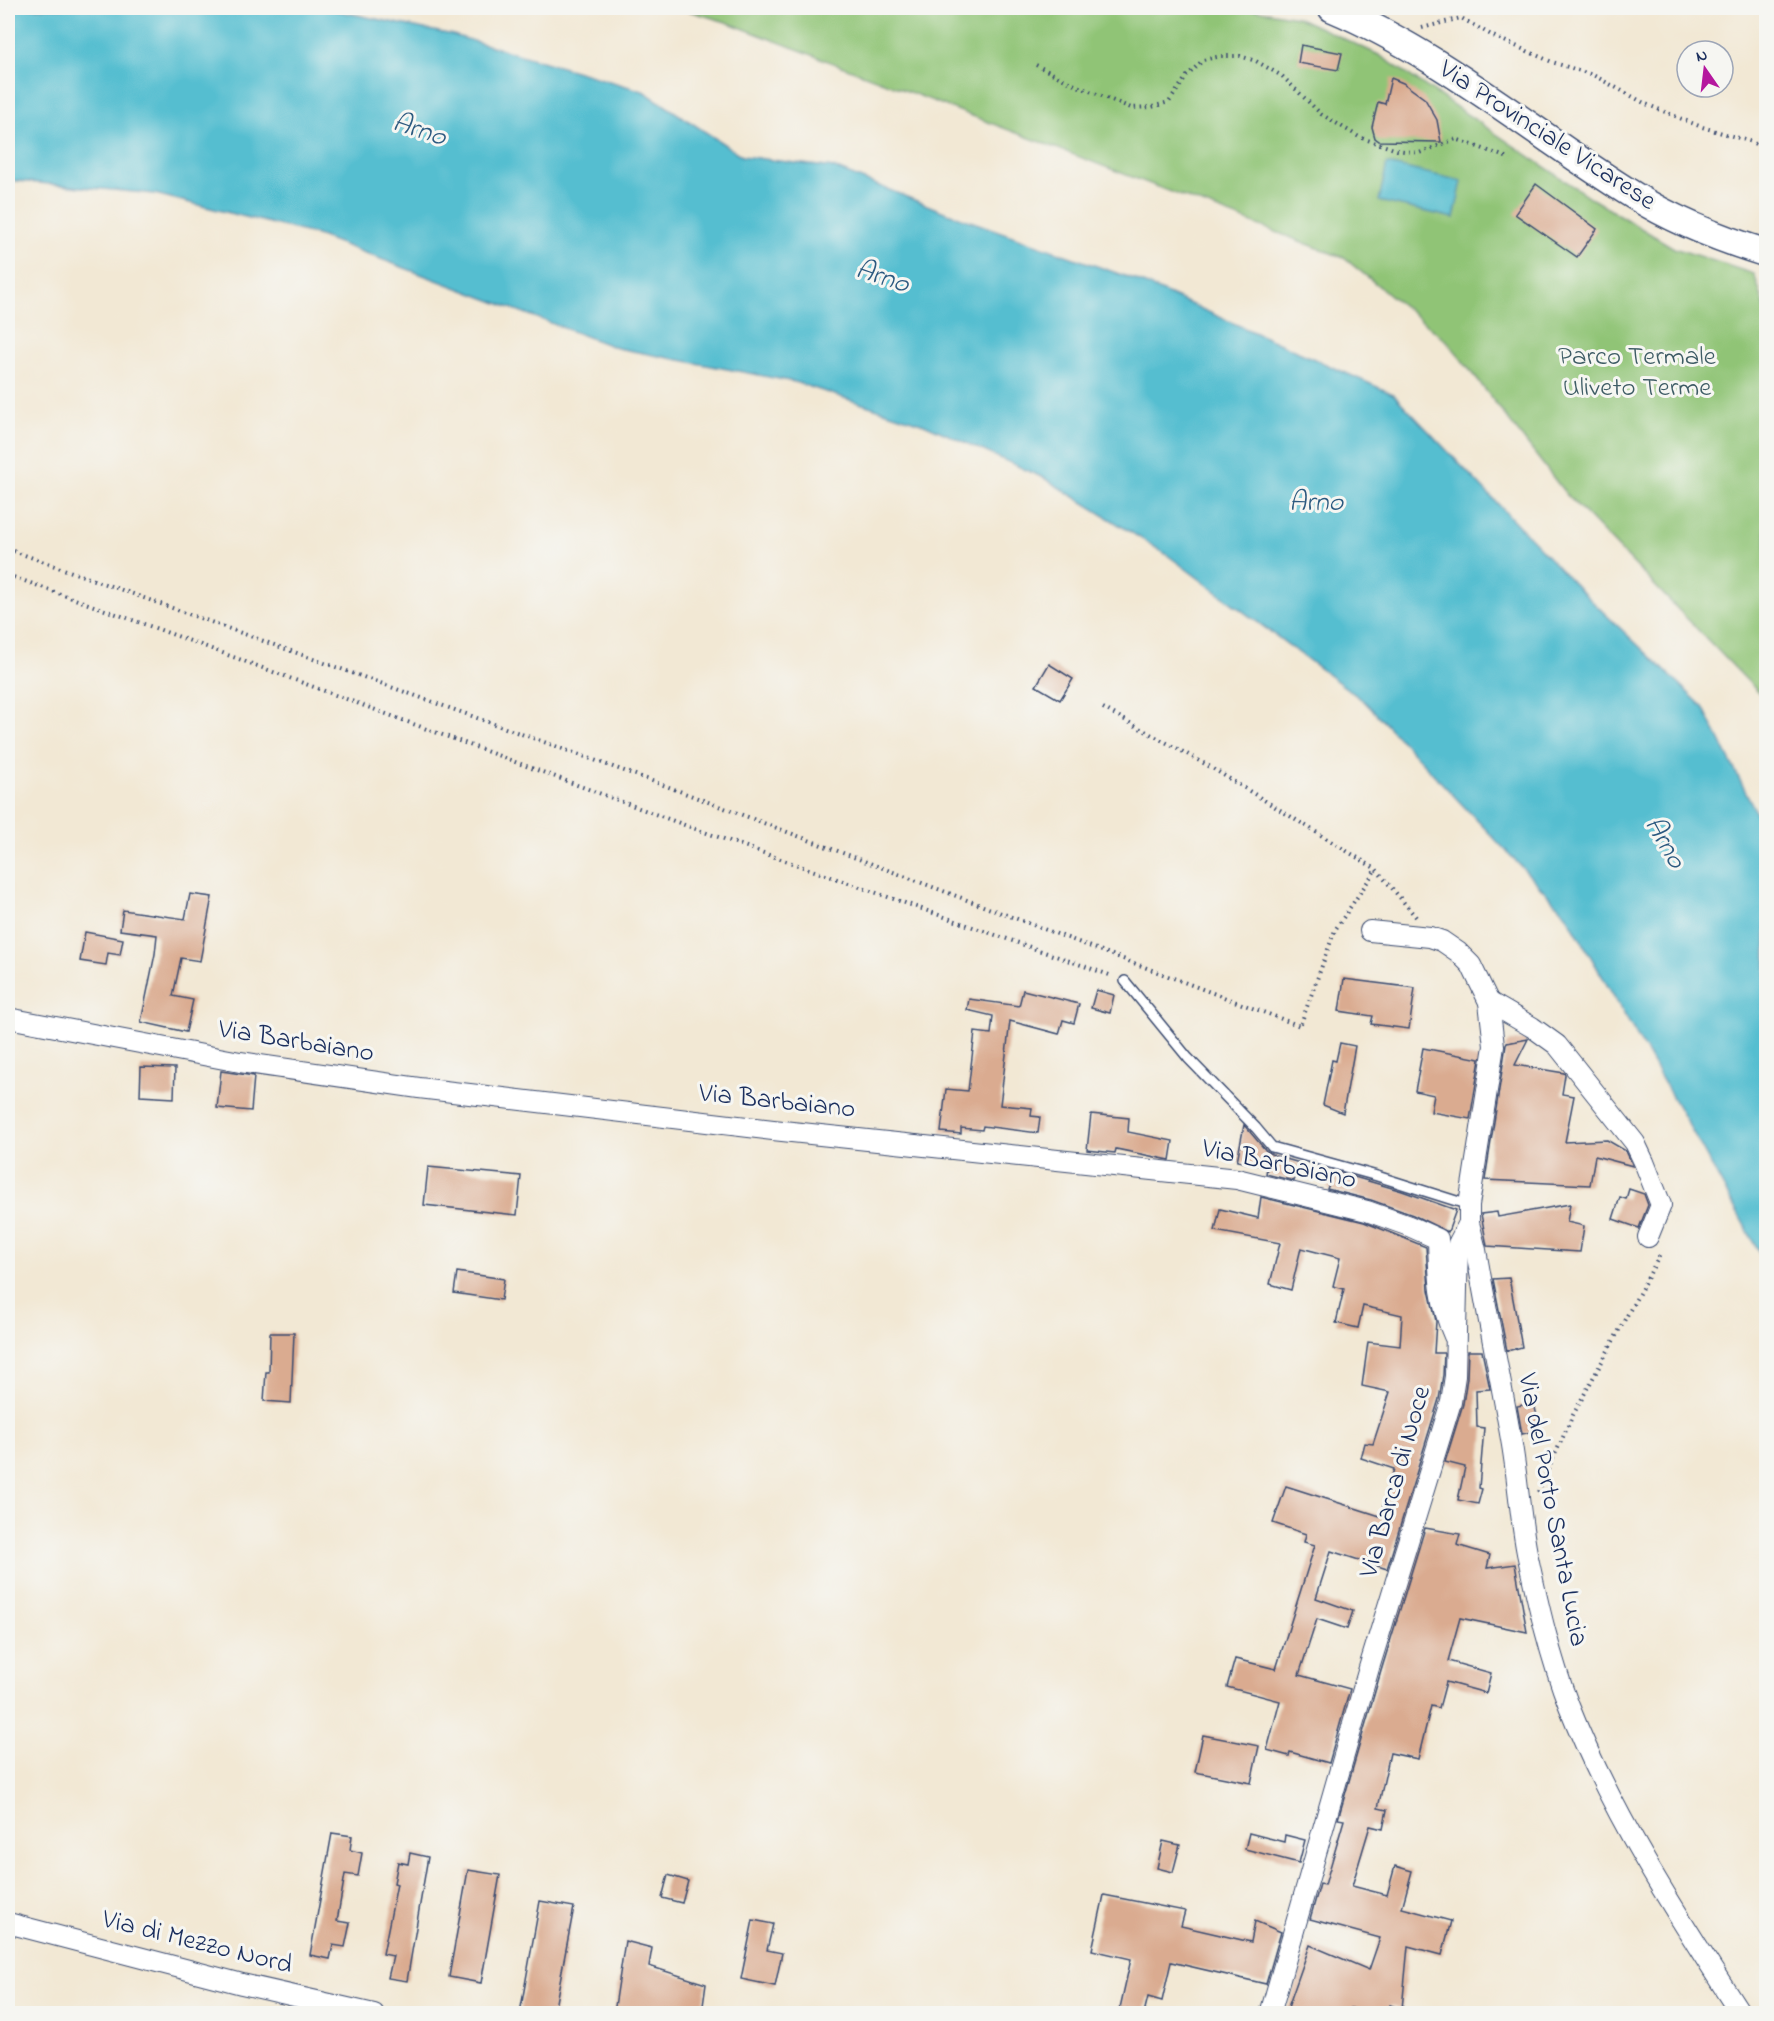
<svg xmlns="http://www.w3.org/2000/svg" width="1774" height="2021" viewBox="0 0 1774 2021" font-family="'Indie Flower',sans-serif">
<rect width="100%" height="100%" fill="#f6f6f2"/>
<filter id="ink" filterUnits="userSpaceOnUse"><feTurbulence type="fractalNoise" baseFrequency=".0167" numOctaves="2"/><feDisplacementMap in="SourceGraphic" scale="12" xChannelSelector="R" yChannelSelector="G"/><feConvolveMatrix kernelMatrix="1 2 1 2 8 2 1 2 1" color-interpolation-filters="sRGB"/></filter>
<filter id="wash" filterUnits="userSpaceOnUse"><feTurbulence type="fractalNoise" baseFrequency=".008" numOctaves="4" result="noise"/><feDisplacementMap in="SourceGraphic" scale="24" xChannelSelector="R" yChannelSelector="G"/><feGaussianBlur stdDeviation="1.35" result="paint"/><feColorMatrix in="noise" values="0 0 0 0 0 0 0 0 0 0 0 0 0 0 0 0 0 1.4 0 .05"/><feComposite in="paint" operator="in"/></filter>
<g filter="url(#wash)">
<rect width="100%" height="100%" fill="#f2e8d4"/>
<path fill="#90c476" stroke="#567a6a" stroke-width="1.5" d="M 679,8 L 1244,8 L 1297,17 L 1379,55 L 1594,200 L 1674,248 L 1754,274 L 1766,310 L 1766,700 L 1566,494 L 1448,342 L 1344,258 L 726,22 Z"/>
<g fill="#54bed0" stroke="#387697" stroke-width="1.5">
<path d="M 8,8 L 324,8 L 453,35 L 643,91 L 742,156 L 834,168 L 942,211 L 1136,280 L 1393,394 L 1579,589 L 1703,707 L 1766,832 L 1766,1264 L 1695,1136 L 1566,914 L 1365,702 L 1166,554 L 1044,478 L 924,424 L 795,382 L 617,348 L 317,235 L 155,194 L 8,180 Z"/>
<path d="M 1387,164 L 1462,181 L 1454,218 L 1379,201 Z"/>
</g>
<g id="blocks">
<g fill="#daab90">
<path d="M 1301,45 L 1342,53 L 1338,70 L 1298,63 Z"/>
<path d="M 1391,78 L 1403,83 L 1425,99 L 1437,120 L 1441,142 L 1379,141 L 1375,138 L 1372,127 L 1378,102 L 1385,104 Z"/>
<path d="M 1536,184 L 1597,229 L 1577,257 L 1515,214 Z"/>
<path d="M 1049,664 L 1073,679 L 1060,700 L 1036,686 Z"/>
<path d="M 190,894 L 212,897 L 200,961 L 181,958 L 173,996 L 193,1000 L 186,1032 L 141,1022 L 155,954 L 157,935 L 120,930 L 123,910 L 185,919 Z"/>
<path d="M 85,932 L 123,939 L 120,955 L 108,953 L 106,965 L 80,961 Z"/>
<path d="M 1344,979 L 1415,988 L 1409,1029 L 1371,1024 L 1373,1016 L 1339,1011 Z"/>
<path d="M 1023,990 L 1079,1004 L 1074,1023 L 1063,1020 L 1059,1034 L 1010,1021 L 1000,1105 L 1032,1108 L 1031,1116 L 1040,1117 L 1038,1133 L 983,1126 L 982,1130 L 961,1128 L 961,1134 L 941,1132 L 946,1089 L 968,1091 L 975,1032 L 991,1034 L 993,1016 L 967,1010 L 969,999 L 1019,1006 Z"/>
<path d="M 1096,990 L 1114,995 L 1110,1013 L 1091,1008 Z"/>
<path d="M 1528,1039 L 1515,1065 L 1564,1073 L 1565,1075 L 1562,1094 L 1574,1096 L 1565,1142 L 1607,1140 L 1626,1151 L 1633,1166 L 1595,1156 L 1590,1185 L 1485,1180 L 1506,1045 L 1507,1043 Z"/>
<path d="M 1340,1043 L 1355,1046 L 1343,1113 L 1323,1105 L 1332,1060 L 1336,1061 Z"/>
<path d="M 1423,1048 L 1480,1059 L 1470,1119 L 1431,1112 L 1434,1095 L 1415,1091 Z"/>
<path d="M 141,1067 L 175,1068 L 174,1098 L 140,1096 Z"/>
<path d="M 221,1071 L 254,1076 L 251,1111 L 217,1108 Z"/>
<path d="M 1091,1114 L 1129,1118 L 1128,1132 L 1173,1141 L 1170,1160 L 1116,1149 L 1115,1153 L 1087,1150 Z"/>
<path d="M 1244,1125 L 1267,1152 L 1275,1156 L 1300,1163 L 1294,1181 L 1266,1174 L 1267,1167 L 1237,1161 Z"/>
<path d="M 428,1167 L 521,1176 L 517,1215 L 424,1205 Z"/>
<path d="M 1334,1171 L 1402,1191 L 1456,1210 L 1448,1232 L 1413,1215 L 1371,1200 L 1327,1189 Z"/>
<path d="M 1629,1189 L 1644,1194 L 1648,1205 L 1639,1228 L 1613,1219 L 1620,1197 L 1626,1199 Z"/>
<path d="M 1261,1197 L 1364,1222 L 1426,1247 L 1429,1290 L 1436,1321 L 1434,1353 L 1444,1353 L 1443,1375 L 1439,1399 L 1387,1569 L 1331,1551 L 1316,1598 L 1353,1611 L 1347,1629 L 1317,1619 L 1299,1675 L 1350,1689 L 1329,1763 L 1290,1752 L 1289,1756 L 1267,1750 L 1280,1701 L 1227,1687 L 1235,1659 L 1276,1669 L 1315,1545 L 1304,1542 L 1306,1534 L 1273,1523 L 1286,1486 L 1380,1516 L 1394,1469 L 1361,1458 L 1365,1443 L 1373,1444 L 1390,1392 L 1362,1386 L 1368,1342 L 1400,1346 L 1402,1315 L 1363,1306 L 1358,1328 L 1336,1323 L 1344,1289 L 1333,1286 L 1340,1258 L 1301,1248 L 1291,1290 L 1270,1284 L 1280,1243 L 1215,1231 L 1220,1209 L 1258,1218 Z"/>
<path d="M 1570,1204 L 1567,1222 L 1584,1226 L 1580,1252 L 1487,1246 L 1481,1214 L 1497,1212 L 1498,1217 Z"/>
<path d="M 457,1272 L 504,1279 L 501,1300 L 454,1293 Z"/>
<path d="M 1509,1278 L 1522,1347 L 1507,1351 L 1493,1279 Z"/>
<path d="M 270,1333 L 294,1333 L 291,1403 L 264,1401 L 266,1372 L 269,1372 Z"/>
<path d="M 1468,1351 L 1482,1351 L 1490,1389 L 1476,1390 L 1477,1427 L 1484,1428 L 1479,1488 L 1482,1489 L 1478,1504 L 1458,1500 L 1465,1467 L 1445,1462 L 1463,1404 L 1467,1378 Z"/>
<path d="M 1534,1403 L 1540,1430 L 1522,1434 L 1517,1406 Z"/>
<path d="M 1425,1528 L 1460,1534 L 1457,1545 L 1490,1555 L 1487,1568 L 1515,1564 L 1527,1632 L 1460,1618 L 1448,1661 L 1491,1673 L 1486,1693 L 1446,1682 L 1439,1708 L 1431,1706 L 1418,1759 L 1390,1753 L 1378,1808 L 1387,1810 L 1383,1829 L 1370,1826 L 1352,1886 L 1387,1895 L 1395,1866 L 1412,1871 L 1402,1908 L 1451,1921 L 1442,1955 L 1408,1946 L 1402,2009 L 1390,2005 L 1388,2013 L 1370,2013 L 1351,2008 L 1351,2013 L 1286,2013 L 1310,1945 L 1369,1970 L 1380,1938 L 1310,1919 L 1320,1884 L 1325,1885 L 1344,1820 L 1338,1819 L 1381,1671 Z"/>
<path d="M 1203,1735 L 1259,1746 L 1251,1783 L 1195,1772 Z"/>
<path d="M 332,1833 L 352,1836 L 350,1850 L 362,1853 L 358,1876 L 345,1874 L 337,1921 L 350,1923 L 345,1947 L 333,1945 L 330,1959 L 310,1955 Z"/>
<path d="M 1249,1833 L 1284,1842 L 1285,1835 L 1305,1840 L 1299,1863 L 1245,1849 Z"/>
<path d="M 1163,1841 L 1180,1845 L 1173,1872 L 1157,1868 Z"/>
<path d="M 410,1853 L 428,1857 L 407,1981 L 388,1978 L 393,1956 L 383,1954 L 397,1884 L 394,1883 L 398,1862 L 408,1864 Z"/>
<path d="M 468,1870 L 500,1875 L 481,1983 L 449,1977 Z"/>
<path d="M 668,1875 L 688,1881 L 682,1903 L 662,1898 Z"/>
<path d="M 1104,1895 L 1185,1911 L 1181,1926 L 1251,1942 L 1255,1921 L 1281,1932 L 1266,1984 L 1171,1962 L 1162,2001 L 1148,1997 L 1144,2013 L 1120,2008 L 1131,1959 L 1092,1950 Z"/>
<path d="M 540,1901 L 574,1907 L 554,2013 L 520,2013 Z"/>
<path d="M 753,1920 L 773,1924 L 767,1950 L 782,1953 L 775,1986 L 741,1979 Z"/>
<path d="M 625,1941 L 652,1948 L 649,1966 L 706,1984 L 702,2013 L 614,2013 Z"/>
</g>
</g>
</g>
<g filter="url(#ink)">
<use href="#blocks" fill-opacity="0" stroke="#3b4b70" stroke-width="1.5"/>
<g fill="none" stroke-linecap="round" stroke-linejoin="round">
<g stroke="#3b4b70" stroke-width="12">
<path id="lane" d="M 1125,981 L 1188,1058 L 1256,1128 L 1272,1147 L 1377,1176 L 1469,1205"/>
</g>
<g stroke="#3b4b70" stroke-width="22">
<g id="street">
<path d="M 1489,1002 L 1532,1027 L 1557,1045 L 1635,1143 L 1644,1162 L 1661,1205 L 1648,1237"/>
<path d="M 8,1018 L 240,1062 L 419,1088 L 773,1130 L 1237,1179 L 1367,1211 L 1409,1226 L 1438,1239 C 1439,1275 1439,1303 1454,1336"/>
<path d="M 1469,1223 L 1476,1250 C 1487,1315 1501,1380 1512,1445 C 1518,1481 1520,1517 1527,1553 C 1538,1604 1550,1657 1569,1706 C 1612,1815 1677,1915 1741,2014"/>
<path d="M 8,1923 L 242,1984 L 374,2014"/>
<path d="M 1270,2014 L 1369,1668 L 1451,1402 L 1455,1376 L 1458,1244 L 1469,1223 L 1469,1205 L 1494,1046 L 1489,1002 L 1471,965 L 1458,952 L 1442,941 L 1430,937 L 1370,931"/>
</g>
</g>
<g stroke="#3b4b70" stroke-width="30">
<path id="secondary" d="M 1332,8 C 1441,54 1533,133 1633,195 C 1674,221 1721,239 1766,253"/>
</g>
<g stroke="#3b4b70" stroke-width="4" stroke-dasharray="1.5 4.5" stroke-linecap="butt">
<path d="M 1422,28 L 1461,18 L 1493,36 L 1552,62 L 1593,75 L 1646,104 L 1699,126 L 1752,142 L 1766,150"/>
<path d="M 1036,65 L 1075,85 L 1131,108 L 1152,107 L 1169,102 L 1187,76 L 1203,60 L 1221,56 L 1240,56 L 1256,61 L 1282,76 L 1321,114 L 1359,137 L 1397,150 L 1419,153 L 1456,139 L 1508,158"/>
<path d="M 8,549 L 666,786 L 1300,1026 L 1335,930 L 1376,869"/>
<path d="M 8,575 L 166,632 L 690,827 L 1112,976"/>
<path d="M 1103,708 L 1207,765 L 1376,869 L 1416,917"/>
<path d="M 1538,1492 L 1573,1415 L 1661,1253"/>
</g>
<use href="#lane" stroke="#fff" stroke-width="9"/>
<use href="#street" stroke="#fff" stroke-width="20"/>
<use href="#secondary" stroke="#fff" stroke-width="27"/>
</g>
</g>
<g text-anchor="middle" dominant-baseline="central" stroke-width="6" stroke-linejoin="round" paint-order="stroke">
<g font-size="27" fill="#1b2f5e" stroke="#f6f6f2">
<text transform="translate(1547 136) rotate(33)">Via Provinciale Vicarese</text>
<text transform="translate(296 1042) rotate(9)">Via Barbaiano</text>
<text transform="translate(777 1102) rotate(6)">Via Barbaiano</text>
<text transform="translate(1279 1165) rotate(12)">Via Barbaiano</text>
<text transform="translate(1396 1482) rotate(-74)">Via Barca di Noce</text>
<text transform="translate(1552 1510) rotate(79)">Via del Porto Santa Lucia</text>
<text transform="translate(197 1943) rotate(14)">Via di Mezzo Nord</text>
</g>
<g font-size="27" fill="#3e5c65" stroke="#f6f6f2">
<text x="1637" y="357">Parco Termale<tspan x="1637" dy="31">Uliveto Terme</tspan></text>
</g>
<g font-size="28" font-style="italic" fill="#2c5a80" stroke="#f6f6f2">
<text transform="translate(419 131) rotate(18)">Arno</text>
<text transform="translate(882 278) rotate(18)">Arno</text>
<text x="1316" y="503">Arno</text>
<text transform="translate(1664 843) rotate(60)">Arno</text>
</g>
</g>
<rect width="1774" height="2021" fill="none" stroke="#f6f6f2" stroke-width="30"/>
<g transform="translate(1705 69) rotate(346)"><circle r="28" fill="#f6f6f2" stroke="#9ea6b7" stroke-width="1.5"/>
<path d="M0-4.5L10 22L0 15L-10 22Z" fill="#b5179e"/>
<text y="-9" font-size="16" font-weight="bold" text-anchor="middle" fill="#1b2f5e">N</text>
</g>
</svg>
